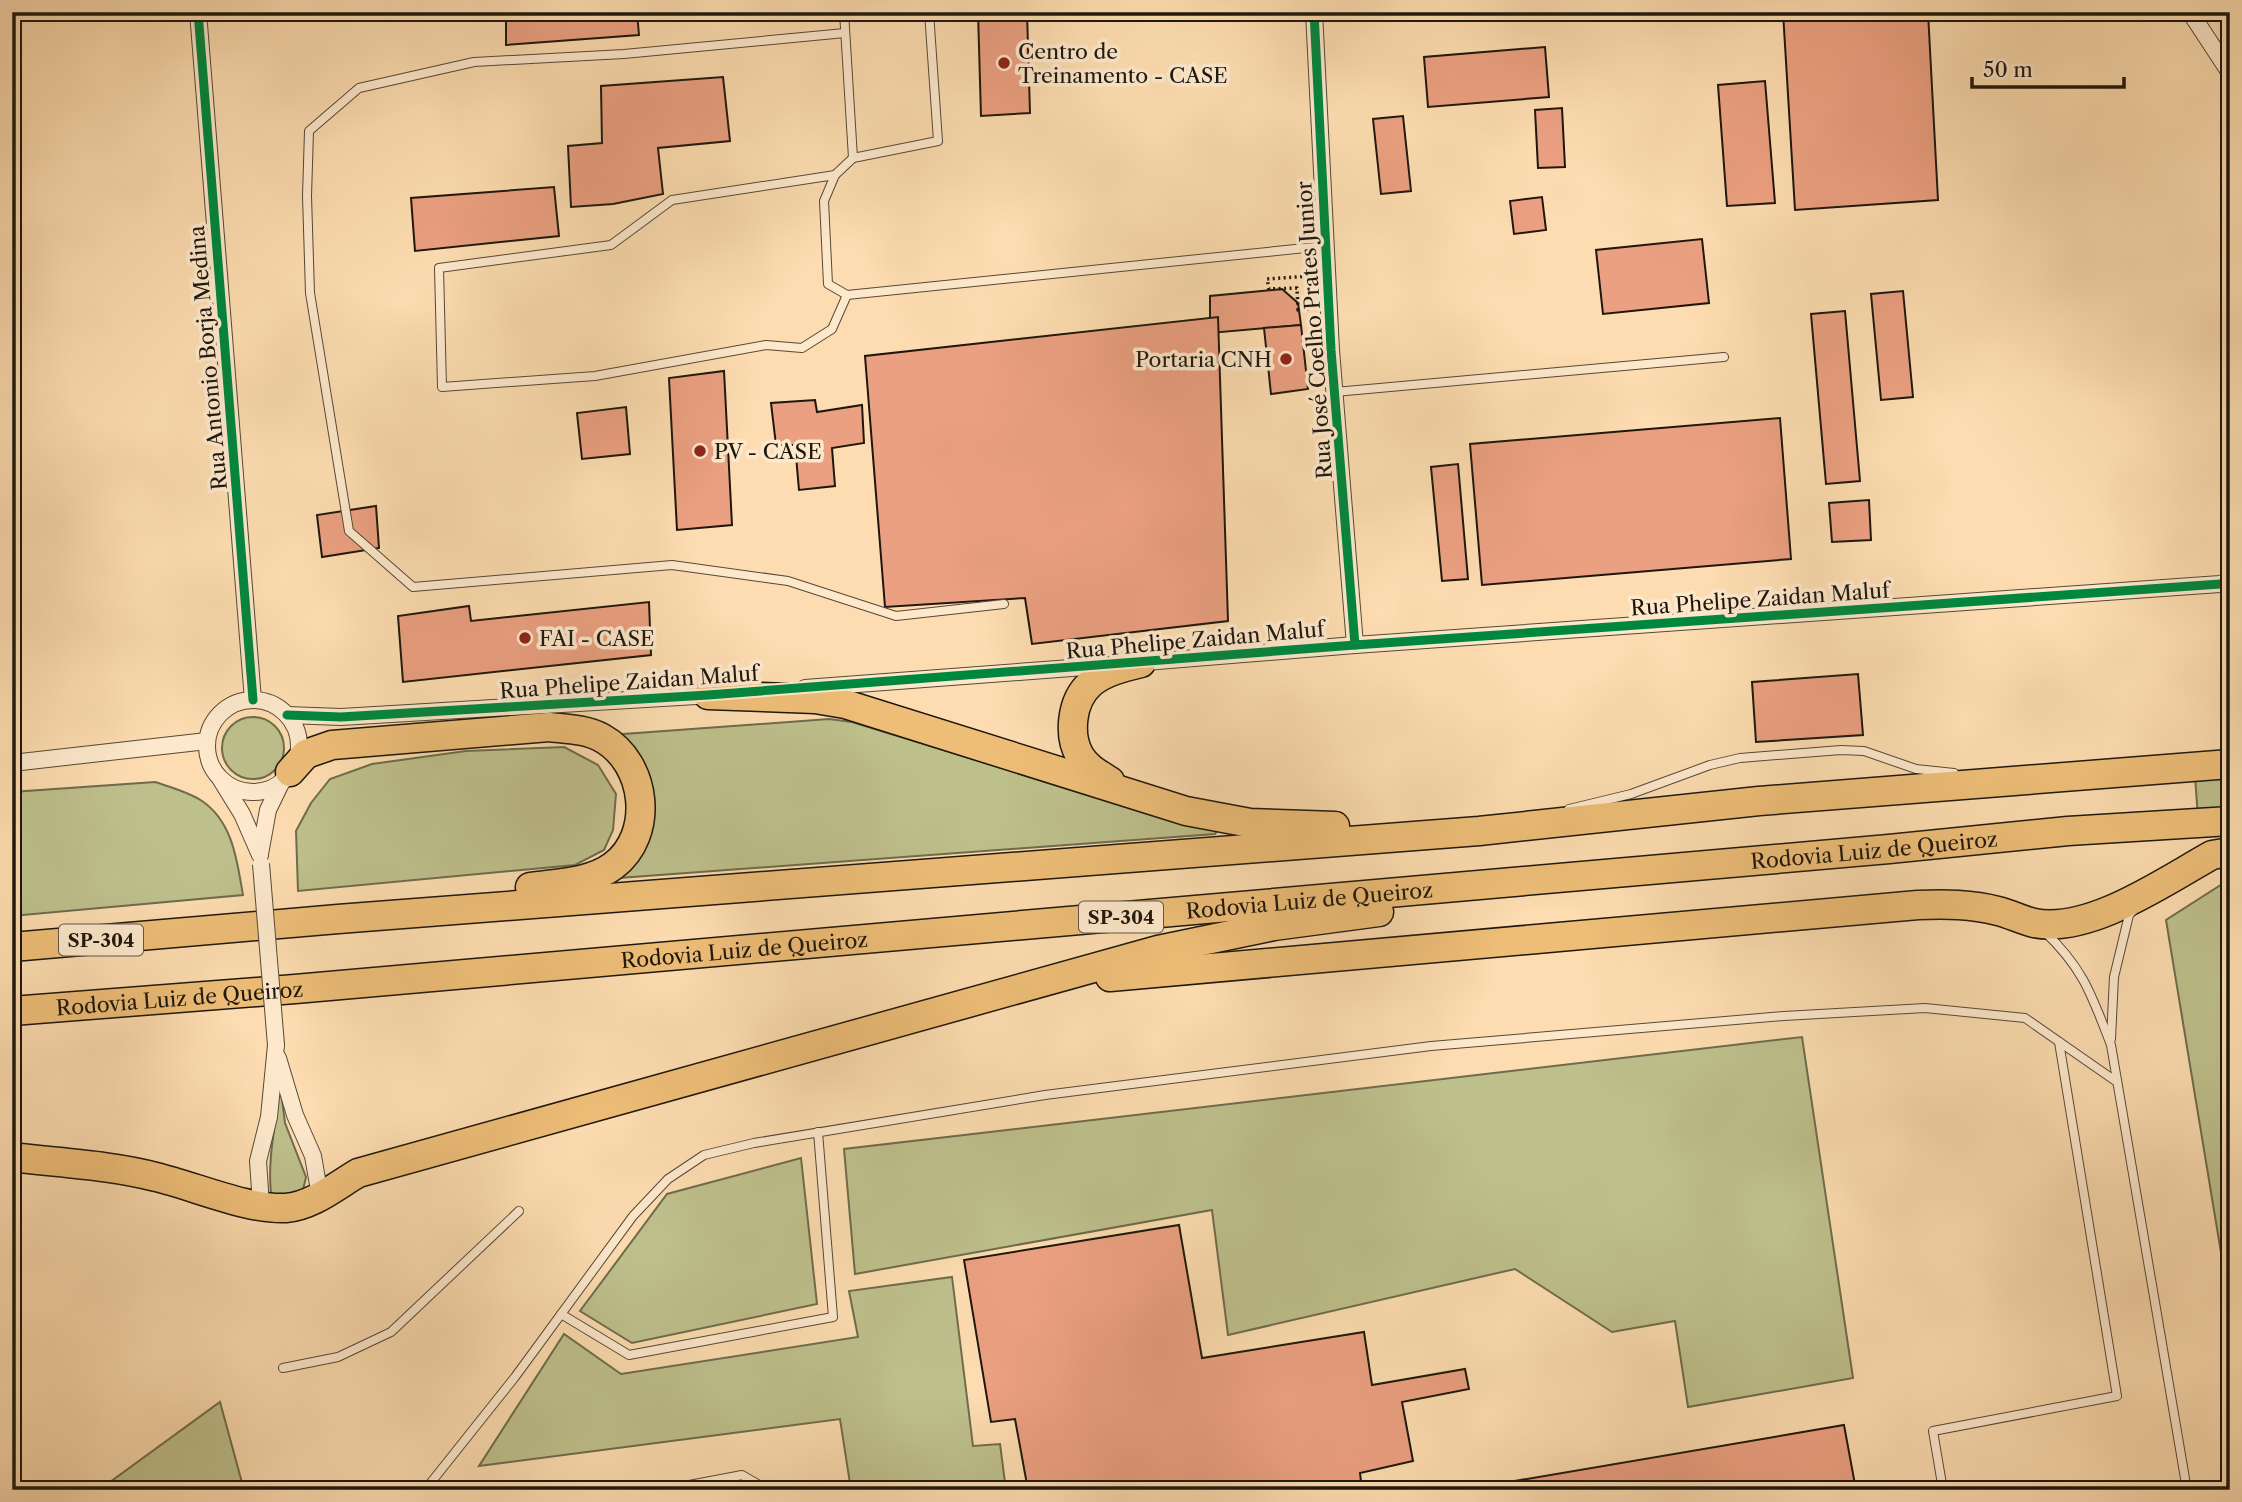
<svg xmlns="http://www.w3.org/2000/svg" width="2242" height="1502" viewBox="0 0 2242 1502" font-family="'Libre Caslon Text',serif">
<rect width="100%" height="100%" fill="#fcdcb0"/>
<filter id="stains"><feTurbulence type="fractalNoise" baseFrequency=".00286" numOctaves="4"/><feColorMatrix values="0 0 0 0 .2 0 0 0 0 .09 0 0 0 0 .02 0 0 0 .5 -.17"/></filter>
<radialGradient id="worn" r=".72"><stop offset=".6" stop-color="#630" stop-opacity="0"/><stop offset="1" stop-color="#630" stop-opacity=".3"/></radialGradient>
<g fill="#bec08c" stroke="#6e6c4c" stroke-width="2">
<circle cx="253" cy="748" r="31"/>
<path d="M 829,719 L 852,722 L 1057,785 L 1217,831 L 1215,834 L 605,879 L 644,832 L 610,735 Z"/>
<path d="M 564,747 L 598,765 L 616,794 L 613,830 L 604,850 L 575,865 L 298,891 L 296,831 L 311,803 L 330,779 L 372,764 L 466,751 Z"/>
<path d="M 2230,775 L 2230,814 L 2198,817 L 2195,777 Z"/>
<path d="M 155,782 C 170,787 189,792 202,801 C 233,822 237,861 243,895 L 12,916 L 12,792 Z"/>
<path d="M 2230,879 L 2230,1307 L 2166,920 Z"/>
<path d="M 1802,1037 L 1853,1378 L 1688,1407 L 1675,1321 L 1612,1332 L 1515,1269 L 1228,1335 L 1212,1210 L 855,1274 L 844,1149 Z"/>
<path d="M 280,1083 L 285,1123 L 306,1177 L 303,1190 L 282,1200 L 271,1193 C 267,1157 277,1120 280,1083 Z"/>
<path d="M 801,1158 L 817,1304 L 632,1343 L 580,1311 L 667,1194 Z"/>
<path d="M 952,1277 L 973,1446 L 1000,1444 L 1006,1490 L 851,1490 L 840,1419 L 479,1466 L 564,1334 L 621,1374 L 858,1337 L 849,1291 Z"/>
<path d="M 220,1402 L 244,1490 L 99,1490 Z"/>
</g>
<g fill="#eba081" stroke="#1e170d" stroke-width="2">
<path d="M 506,12 L 637,12 L 639,35 L 506,45 Z"/>
<path d="M 736,12 L 774,12 L 774,13 L 736,16 Z"/>
<path d="M 978,12 L 1027,12 L 1030,113 L 981,116 Z"/>
<path d="M 1783,12 L 1928,12 L 1938,200 L 1795,210 Z"/>
<path d="M 1545,47 L 1549,97 L 1428,107 L 1424,57 Z"/>
<path d="M 723,77 L 730,141 L 658,148 L 663,194 L 613,204 L 571,207 L 568,146 L 602,143 L 601,86 Z"/>
<path d="M 1765,81 L 1775,203 L 1727,206 L 1718,85 Z"/>
<path d="M 1562,108 L 1565,167 L 1538,168 L 1535,110 Z"/>
<path d="M 1403,116 L 1411,191 L 1381,194 L 1373,119 Z"/>
<path d="M 554,187 L 559,236 L 415,251 L 411,198 Z"/>
<path d="M 1542,197 L 1546,230 L 1514,234 L 1510,201 Z"/>
<path d="M 1702,239 L 1709,303 L 1603,314 L 1596,250 Z"/>
<path d="M 1282,289 L 1298,303 L 1301,325 L 1210,333 L 1210,296 Z"/>
<path d="M 1903,291 L 1913,397 L 1881,400 L 1871,294 Z"/>
<path d="M 1845,311 L 1860,481 L 1826,484 L 1811,314 Z"/>
<path d="M 1218,317 L 1228,621 L 1032,644 L 1025,598 L 885,607 L 865,356 Z"/>
<path d="M 1301,325 L 1308,389 L 1271,394 L 1264,328 Z"/>
<path d="M 724,371 L 732,525 L 677,530 L 669,378 Z"/>
<path d="M 815,400 L 817,412 L 862,405 L 864,443 L 832,448 L 835,486 L 799,490 L 795,445 L 776,445 L 771,403 Z"/>
<path d="M 626,407 L 630,454 L 582,459 L 577,413 Z"/>
<path d="M 1780,418 L 1791,559 L 1482,585 L 1470,444 Z"/>
<path d="M 1458,464 L 1468,579 L 1442,581 L 1431,467 Z"/>
<path d="M 1869,500 L 1871,540 L 1832,542 L 1829,503 Z"/>
<path d="M 376,506 L 379,548 L 322,557 L 317,515 Z"/>
<path d="M 649,602 L 651,655 L 403,682 L 398,616 L 469,606 L 471,621 Z"/>
<path d="M 1858,674 L 1863,735 L 1756,742 L 1752,682 Z"/>
<path d="M 1179,1225 L 1202,1358 L 1364,1332 L 1372,1385 L 1465,1369 L 1469,1389 L 1402,1402 L 1413,1461 L 1360,1473 L 1362,1490 L 1028,1490 L 1015,1419 L 991,1422 L 964,1260 Z"/>
<path d="M 1844,1425 L 1856,1490 L 1462,1490 Z"/>
</g>
<g fill="none" stroke-linecap="round" stroke-linejoin="round">
<g stroke="#564836" stroke-width="10">
<g id="service">
<path d="M 844,12 L 853,158 L 938,141 L 929,12"/>
<path d="M 845,33 L 624,54 L 474,62 L 359,88 L 309,131 L 307,196 L 310,293 L 349,531 L 413,587 L 672,565 L 788,581 L 896,616 L 1004,604"/>
<path d="M 835,175 L 824,201 L 828,284 L 847,295 L 1325,246"/>
<path d="M 847,295 L 832,329 L 802,348 L 766,345 L 595,376 L 442,387 L 439,268 L 611,245 L 672,200 L 835,175 L 853,158"/>
<path d="M 1335,392 L 1724,357"/>
<path d="M 1569,809 L 1631,794 L 1710,765 L 1740,758 L 1841,750 L 1864,751 L 1916,769 L 1954,773"/>
<path d="M 2044,931 C 2084,969 2092,996 2111,1045 L 2187,1490"/>
<path d="M 2111,1039 L 2114,977 L 2129,915 L 2135,909"/>
<path d="M 561,1314 L 629,1355 L 833,1317 L 818,1132"/>
<path d="M 283,1368 L 338,1357 L 391,1332 L 519,1211"/>
<path d="M 425,1490 L 515,1377 L 633,1216 L 668,1179 L 704,1155 L 754,1143 L 1045,1095 L 1431,1046 L 1784,1016 L 1925,1008 L 2025,1018 L 2117,1082"/>
<path d="M 663,1490 L 742,1475 L 768,1490"/>
<path d="M 1943,1490 L 1933,1431 L 2117,1396 L 2059,1042"/>
</g>
</g>
<g stroke="#564836" stroke-width="18">
<g id="minor">
<path d="M 198,12 L 253,700"/>
<path d="M 1314,12 L 1331,350 L 1355,645"/>
<path d="M 2190,12 L 2230,73"/>
<path d="M 1133,663 L 1355,645 L 2220,584 L 2230,580"/>
<path d="M 805,688 L 1111,665"/>
<circle cx="253" cy="746" r="46"/>
<path d="M 287,715 L 341,717 L 713,695"/>
<path d="M 12,763 L 207,741"/>
<path d="M 221,780 L 242,814 L 260,855"/>
<path d="M 260,854 L 268,810 L 282,781"/>
<path d="M 278,1058 L 295,1115 L 313,1156 L 320,1196"/>
<path d="M 261,1205 L 258,1161 L 269,1117 L 276,1045"/>
</g>
</g>
<g stroke="#1e170d" stroke-width="31">
<g id="motorway">
<path d="M 708,695 L 815,699 L 845,704 L 1186,811 L 1250,823 L 1335,826"/>
<path d="M 290,772 L 306,754 L 332,745 L 549,727 C 567,729 586,729 602,738 C 647,763 655,835 613,866 C 590,883 557,883 530,887"/>
<path d="M 1110,781 C 1099,774 1087,768 1080,756 C 1068,736 1071,701 1090,684 C 1103,672 1124,667 1141,663"/>
<path d="M 12,947 L 338,919 L 1479,831 L 1759,801 L 2230,764"/>
<path d="M 1110,977 L 1918,905 C 1946,904 1971,904 1998,911 C 2010,914 2022,920 2034,923 C 2090,934 2165,881 2212,855 L 2230,852"/>
<path id="s1" d="M 12,1011 L 295,989 L 1889,849 L 2068,831 L 2230,821"/>
<path d="M 12,1157 C 60,1163 110,1165 156,1177 C 194,1186 248,1210 286,1208 C 312,1206 336,1186 358,1173 L 1158,950 L 1274,926 L 1379,912"/>
</g>
</g>
<path stroke="#1e170d" stroke-width="3.5" stroke-dasharray="2 3.5" stroke-linecap="butt" d="M 1309,309 L 1298,310 L 1297,288 L 1269,289 L 1267,279 L 1310,276"/>
<use href="#service" stroke="#fde8cc" stroke-width="8"/>
<use href="#minor" stroke="#fde8cc" stroke-width="16"/>
<use href="#motorway" stroke="#eebe78" stroke-width="28"/>
<g stroke="#564836" stroke-width="18" stroke-linecap="butt">
<path id="minor-bridge" d="M 261,864 L 276,1045"/>
</g>
<use href="#minor-bridge" stroke="#fde8cc" stroke-width="16"/>
<g stroke="#fde8cc" stroke-width="13">
<g id="cycleway">
<path d="M 198,12 L 253,700"/>
<path d="M 1314,12 L 1331,350 L 1355,645"/>
<path d="M 287,715 L 341,717 L 708,695 L 1355,645 L 2220,584 L 2230,580"/>
</g>
</g>
<use href="#cycleway" stroke="#00873e" stroke-width="9"/>
</g>
<g fill="#8f2418" stroke="#fde8cc" stroke-width="2.5">
<circle cx="1004" cy="63" r="7"/>
<circle cx="1286" cy="359" r="7"/>
<circle cx="700" cy="451" r="7"/>
<circle cx="525" cy="638" r="7"/>
</g>
<g text-anchor="middle" dominant-baseline="central" stroke-width="7" stroke-linejoin="round" paint-order="stroke">
<g fill="#fde8cc" stroke="#615646" stroke-width="2">
<rect x="1079" y="901.5" width="84" height="31" rx="5"/>
<rect x="59" y="924.5" width="84" height="31" rx="5"/>
</g>
<g font-size="19" font-weight="bold" fill="#1e170d">
<text x="1121" y="917">SP-304</text>
<text x="101" y="940">SP-304</text>
</g>
<g font-size="21" fill="#1e170d" stroke="#fde8cc" text-anchor="start">
<text x="1018" y="51">Centro de<tspan x="1018" dy="24">Treinamento - CASE</tspan></text>
<text x="1272" y="359" text-anchor="end">Portaria CNH</text>
<text x="714" y="451">PV - CASE</text>
<text x="539" y="638">FAI - CASE</text>
</g>
<g font-size="21" fill="#1e170d" stroke="#fde8cc">
<text transform="translate(1314 330) rotate(-94)">Rua José Coelho Prates Junior</text>
<text transform="translate(208 358) rotate(-95)">Rua Antonio Borja Medina</text>
<text transform="translate(1760 599) rotate(-4)">Rua Phelipe Zaidan Maluf</text>
<text transform="translate(1195 640) rotate(-5)">Rua Phelipe Zaidan Maluf</text>
<text transform="translate(629 682) rotate(-4)">Rua Phelipe Zaidan Maluf</text>
<text stroke="none"><textPath href="#s1" startOffset="1869">Rodovia Luiz de Queiroz</textPath></text>
<text stroke="none"><textPath href="#s1" startOffset="1302">Rodovia Luiz de Queiroz</textPath></text>
<text stroke="none"><textPath href="#s1" startOffset="735">Rodovia Luiz de Queiroz</textPath></text>
<text stroke="none"><textPath href="#s1" startOffset="168">Rodovia Luiz de Queiroz</textPath></text>
</g>
</g>
<rect width="2242" height="1502" fill="none" stroke="#fcdcb0" stroke-width="42"/>
<rect x="14" y="14" width="2214" height="1474" fill="none" stroke="#1e170d" stroke-width="3.5"/>
<rect x="21" y="21" width="2200" height="1460" fill="none" stroke="#1e170d" stroke-width="2"/>
<path d="M1972 77v10h152v-10" fill="none" stroke="#1e170d" stroke-width="3.5"/>
<text x="1983" y="77" font-size="21" fill="#1e170d" stroke="#fde8cc" stroke-width="5" paint-order="stroke">50 m</text>
<rect width="100%" height="100%" filter="url(#stains)"/>
<rect width="100%" height="100%" fill="url(#worn)"/>
</svg>
